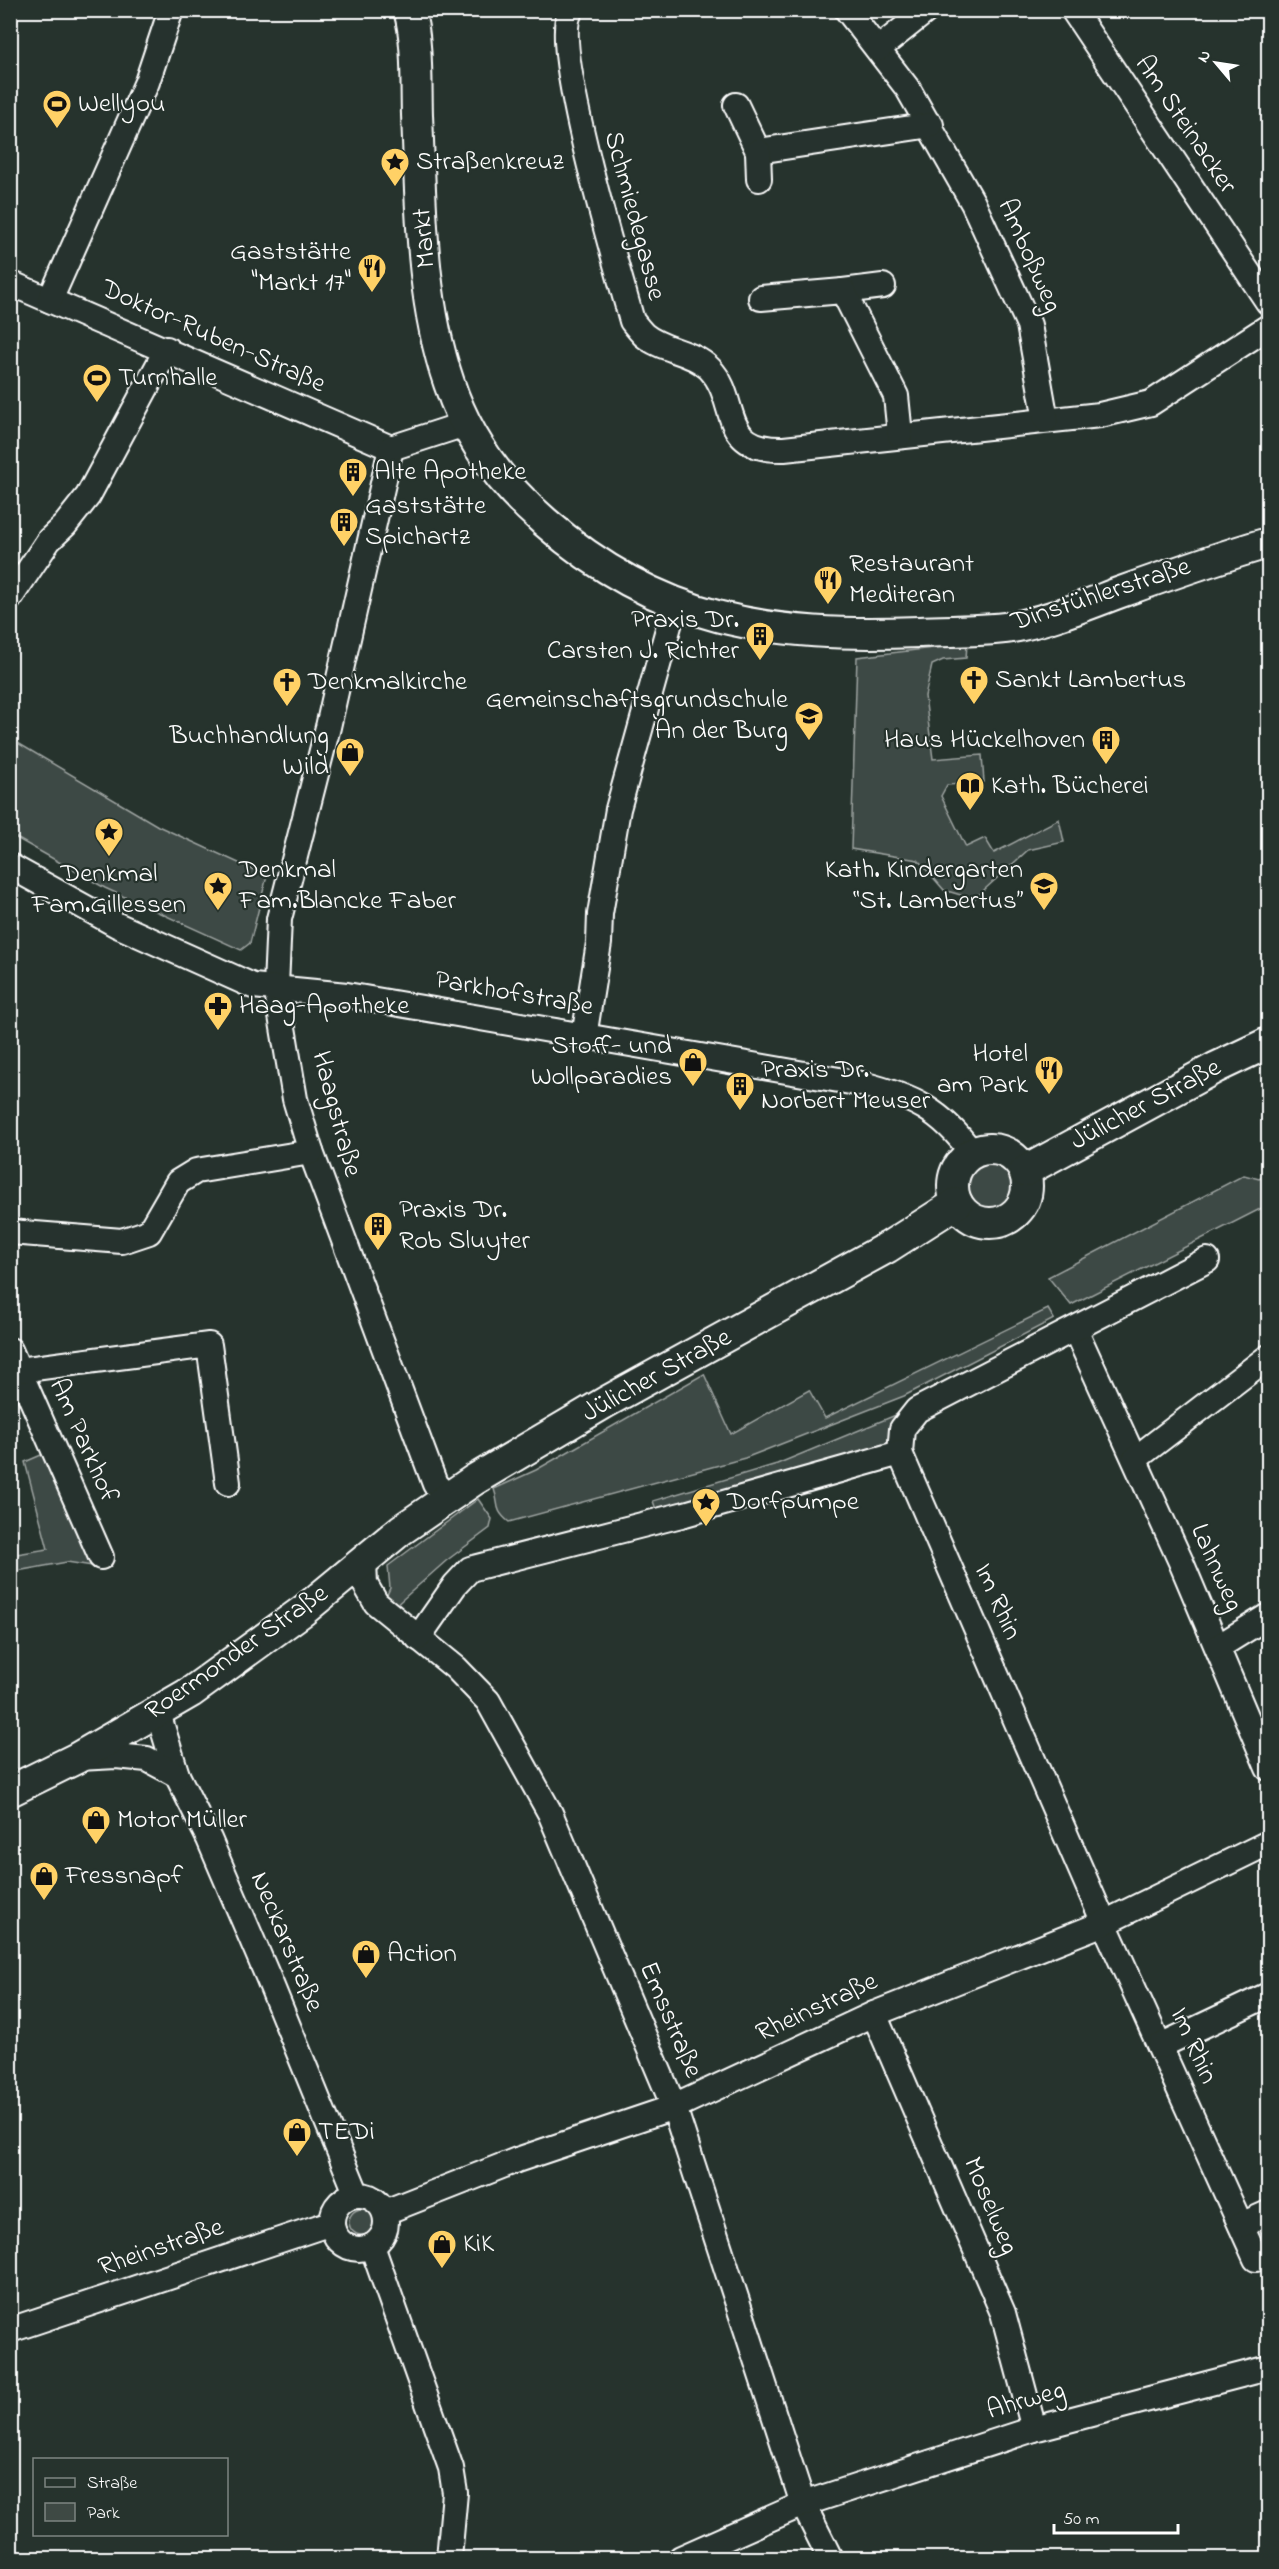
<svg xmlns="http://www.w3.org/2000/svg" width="1279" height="2569" viewBox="0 0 1279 2569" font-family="'Indie Flower',sans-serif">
<rect width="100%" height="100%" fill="#26332d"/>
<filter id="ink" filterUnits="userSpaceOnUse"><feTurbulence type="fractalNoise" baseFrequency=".0167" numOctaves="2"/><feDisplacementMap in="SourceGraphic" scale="12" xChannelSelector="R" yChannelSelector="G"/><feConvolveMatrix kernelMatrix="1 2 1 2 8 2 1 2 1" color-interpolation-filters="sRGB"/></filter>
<g filter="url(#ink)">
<g fill="#3e4944" stroke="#9ea4a2" stroke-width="1.5">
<path d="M 967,644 L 966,658 L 943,660 L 932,665 L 925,696 L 933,759 L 982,755 L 984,782 L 947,785 L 941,796 L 966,847 L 985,838 L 994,853 L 1059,819 L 1064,842 L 1028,850 L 974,899 L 944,890 L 918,860 L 851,849 L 857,657 Z"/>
<path d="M 11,739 L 158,826 L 267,876 L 250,943 L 241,950 L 105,888 L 11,835 Z"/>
<circle cx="989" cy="1185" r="23"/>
<path d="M 1268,1174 L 1268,1205 L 1071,1305 L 1048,1277 L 1244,1175 L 1259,1179 Z"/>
<path d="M 1048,1309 L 1054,1319 L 904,1396 L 745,1458 L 509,1522 C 493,1509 500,1505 494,1489 L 536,1470 L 704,1374 L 731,1434 L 809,1390 L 825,1418 Z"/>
<path d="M 908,1410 L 886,1452 L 657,1512 L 653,1501 L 777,1464 Z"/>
<path d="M 48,1452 L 99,1567 L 67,1562 L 11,1572 L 11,1555 L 48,1549 L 25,1462 Z"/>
<path d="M 478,1499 L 492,1519 L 490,1528 L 446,1561 L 394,1607 L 386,1597 L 390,1588 L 388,1566 Z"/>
<circle cx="362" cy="2222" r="13"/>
</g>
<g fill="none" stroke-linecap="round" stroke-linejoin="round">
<g stroke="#fff" stroke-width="28">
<g id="minor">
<path d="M 571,10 C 549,42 619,274 632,321 C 636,326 640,331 644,335 C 663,351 693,351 710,369 C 740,400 717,451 784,449 L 1100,415 L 1151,403 L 1268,327"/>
<path d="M 847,10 L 908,89 L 973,203 L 1029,325 L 1046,420"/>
<path d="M 1073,10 L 1268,302"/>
<path d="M 878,49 L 927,10"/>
<path d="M 736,105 L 758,151 L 931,125"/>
<path d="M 758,151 L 759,179"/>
<path d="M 10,283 L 391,448"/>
<path d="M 843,291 L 883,286"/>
<path d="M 761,298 L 843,291 L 896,396 L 900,435"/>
<path d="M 50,300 L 147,82 L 171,10"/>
<path d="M 391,448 L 328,727 L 279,919 L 276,986 L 295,1099 L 311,1152 L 435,1484 L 449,1498"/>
<path d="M 391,448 L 465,424"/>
<path d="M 10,598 L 49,540 L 65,525 L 88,496 L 167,349"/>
<path d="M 10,866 L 117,925 L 253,986 L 347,995 L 862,1084 C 913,1097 941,1110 972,1153"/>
<path d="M 584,1037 L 599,943 L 600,914 L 618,809 L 675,604"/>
<path d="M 10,1232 L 122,1241 L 149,1232 L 178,1182 L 196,1171 L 311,1152"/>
<path d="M 1075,1329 L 1181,1562 L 1268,1768"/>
<path d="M 10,1350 L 101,1557"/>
<path d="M 19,1370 L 209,1345 L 228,1483"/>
<path d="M 900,1453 L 902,1429 L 917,1410 L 1207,1260"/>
<path d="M 1135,1459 L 1268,1357"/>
<path d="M 364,1561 L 365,1584 L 376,1603 L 456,1668 L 488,1701 L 550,1813 L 674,2107 L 803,2504 L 830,2558"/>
<path d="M 418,1638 L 455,1585 L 470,1569 L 685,1514 L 900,1453 L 1104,1923 L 1256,2259"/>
<path d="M 1218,1647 L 1268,1616"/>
<path d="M 158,1713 L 177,1775 L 209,1839 L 268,1977 L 357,2195"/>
<path d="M 79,1758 L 116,1756 L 147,1759 L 177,1775"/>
<path d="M 874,2014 L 1003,2313 L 1034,2429"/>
<path d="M 1160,2046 L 1268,1995"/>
<circle cx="359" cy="2222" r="27"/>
<path d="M 385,2212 L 517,2160 L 674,2107 L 874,2014 L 1104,1923 L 1268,1843"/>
<path d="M 1241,2225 L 1268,2213"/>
<path d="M 372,2246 L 451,2468 L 455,2493 L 449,2558"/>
<path d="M 10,2330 L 331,2223"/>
<path d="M 681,2558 L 803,2504 L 1034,2429 L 1268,2368"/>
</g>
</g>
<g stroke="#fff" stroke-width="34">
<g id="major">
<path d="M 409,10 C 418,40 416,84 417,115 C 421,204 420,298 449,383 C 467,438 502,485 545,522 C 659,622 772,638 919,632 C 952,630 986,632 1018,626 C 1052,619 1086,605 1118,593 C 1168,575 1218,557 1268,543"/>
<circle cx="990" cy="1186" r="37"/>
<path d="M 1025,1171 L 1215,1068 L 1268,1043"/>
<path d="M 10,1791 L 77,1758 L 191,1692 L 304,1610 L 401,1530 L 474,1480 L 606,1402 L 888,1247 L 957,1203"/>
</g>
</g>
<use href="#minor" stroke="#26332d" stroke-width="24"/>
<use href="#major" stroke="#26332d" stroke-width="30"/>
</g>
</g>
<defs>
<g id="stadium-pin" transform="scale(1.5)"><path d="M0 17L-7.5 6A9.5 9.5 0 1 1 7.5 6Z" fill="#ffd166" stroke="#26332d"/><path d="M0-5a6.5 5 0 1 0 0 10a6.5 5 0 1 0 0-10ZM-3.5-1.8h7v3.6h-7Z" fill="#111"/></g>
<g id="sight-pin" transform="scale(1.5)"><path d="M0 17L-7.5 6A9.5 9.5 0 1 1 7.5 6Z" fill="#ffd166" stroke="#26332d"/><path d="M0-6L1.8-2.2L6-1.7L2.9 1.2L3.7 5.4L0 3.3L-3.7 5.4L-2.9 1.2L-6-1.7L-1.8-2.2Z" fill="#111"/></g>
<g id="restaurant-pin" transform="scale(1.5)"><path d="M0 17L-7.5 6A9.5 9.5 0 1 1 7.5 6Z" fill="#ffd166" stroke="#26332d"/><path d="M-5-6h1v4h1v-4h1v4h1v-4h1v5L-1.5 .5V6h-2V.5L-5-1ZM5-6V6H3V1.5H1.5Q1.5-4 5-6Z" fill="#111"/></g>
<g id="building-pin" transform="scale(1.5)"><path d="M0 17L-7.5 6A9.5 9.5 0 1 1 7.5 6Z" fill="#ffd166" stroke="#26332d"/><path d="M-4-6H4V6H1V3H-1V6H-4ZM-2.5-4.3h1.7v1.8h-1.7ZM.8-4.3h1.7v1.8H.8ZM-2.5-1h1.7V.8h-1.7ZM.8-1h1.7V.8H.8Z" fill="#111"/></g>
<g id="church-pin" transform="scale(1.5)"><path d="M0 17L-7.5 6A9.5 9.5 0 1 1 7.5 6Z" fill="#ffd166" stroke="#26332d"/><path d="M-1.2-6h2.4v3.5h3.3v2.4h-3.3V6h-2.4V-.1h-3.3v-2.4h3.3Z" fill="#111"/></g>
<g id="school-pin" transform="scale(1.5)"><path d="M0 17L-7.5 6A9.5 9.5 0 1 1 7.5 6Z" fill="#ffd166" stroke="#26332d"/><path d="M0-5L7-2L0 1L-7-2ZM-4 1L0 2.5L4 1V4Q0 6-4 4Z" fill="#111"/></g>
<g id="shop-pin" transform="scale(1.5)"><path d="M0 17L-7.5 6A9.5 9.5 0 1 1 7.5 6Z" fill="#ffd166" stroke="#26332d"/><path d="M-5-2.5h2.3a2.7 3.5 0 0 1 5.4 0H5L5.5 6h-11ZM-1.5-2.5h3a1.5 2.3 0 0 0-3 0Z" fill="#111"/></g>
<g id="library-pin" transform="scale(1.5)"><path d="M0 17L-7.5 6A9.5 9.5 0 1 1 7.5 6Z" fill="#ffd166" stroke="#26332d"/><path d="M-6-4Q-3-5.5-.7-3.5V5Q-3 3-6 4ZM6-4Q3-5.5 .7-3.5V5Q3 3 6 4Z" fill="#111"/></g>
<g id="pharmacy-pin" transform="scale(1.5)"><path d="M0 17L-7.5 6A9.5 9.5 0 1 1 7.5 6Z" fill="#ffd166" stroke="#26332d"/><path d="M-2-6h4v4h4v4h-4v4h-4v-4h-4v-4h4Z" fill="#111"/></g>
</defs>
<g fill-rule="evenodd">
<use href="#stadium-pin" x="57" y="104"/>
<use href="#sight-pin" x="395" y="162"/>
<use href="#restaurant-pin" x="372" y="268"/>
<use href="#stadium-pin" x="97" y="378"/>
<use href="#building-pin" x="353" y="472"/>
<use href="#building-pin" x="344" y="522"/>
<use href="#restaurant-pin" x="828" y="580"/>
<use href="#building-pin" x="760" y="636"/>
<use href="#church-pin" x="974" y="680"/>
<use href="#church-pin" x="287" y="682"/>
<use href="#school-pin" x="809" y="716"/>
<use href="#building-pin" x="1106" y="740"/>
<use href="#shop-pin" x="350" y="752"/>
<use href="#library-pin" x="970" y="786"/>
<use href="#sight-pin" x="109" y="832"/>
<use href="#sight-pin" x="218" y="886"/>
<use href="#school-pin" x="1044" y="886"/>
<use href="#pharmacy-pin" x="218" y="1006"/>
<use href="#shop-pin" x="693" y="1062"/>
<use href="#restaurant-pin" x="1049" y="1070"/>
<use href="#building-pin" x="740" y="1086"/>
<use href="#building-pin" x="378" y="1226"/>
<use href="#sight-pin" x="706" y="1502"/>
<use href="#shop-pin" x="96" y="1820"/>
<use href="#shop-pin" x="44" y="1876"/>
<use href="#shop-pin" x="366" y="1954"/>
<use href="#shop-pin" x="297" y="2132"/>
<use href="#shop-pin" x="442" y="2244"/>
</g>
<g text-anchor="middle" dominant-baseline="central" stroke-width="4.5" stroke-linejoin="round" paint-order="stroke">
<g font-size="27" fill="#fff" stroke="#26332d" text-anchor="start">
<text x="78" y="104">Wellyou</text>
<text x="416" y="162">Straßenkreuz</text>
<text x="351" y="252" text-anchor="end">Gaststätte<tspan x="351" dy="31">"Markt 17"</tspan></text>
<text x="118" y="378">Turnhalle</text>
<text x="374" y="472">Alte Apotheke</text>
<text x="365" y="506">Gaststätte<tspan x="365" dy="31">Spichartz</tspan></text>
<text x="849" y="564">Restaurant<tspan x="849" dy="31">Mediteran</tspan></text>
<text x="739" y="620" text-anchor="end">Praxis Dr.<tspan x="739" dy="31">Carsten J. Richter</tspan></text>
<text x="995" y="680">Sankt Lambertus</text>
<text x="308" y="682">Denkmalkirche</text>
<text x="788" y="700" text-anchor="end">Gemeinschaftsgrundschule<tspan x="788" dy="31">An der Burg</tspan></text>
<text x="329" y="736" text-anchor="end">Buchhandlung<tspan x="329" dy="31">Wild</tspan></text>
<text x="1085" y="740" text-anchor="end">Haus Hückelhoven</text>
<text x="991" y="786">Kath. Bücherei</text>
<text x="239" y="870">Denkmal<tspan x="239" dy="31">Fam.Blancke Faber</tspan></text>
<text x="1023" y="870" text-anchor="end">Kath. Kindergarten<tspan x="1023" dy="31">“St. Lambertus”</tspan></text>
<text x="109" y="874" text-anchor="middle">Denkmal<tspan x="109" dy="31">Fam.Gillessen</tspan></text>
<text x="239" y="1006">Haag-Apotheke</text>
<text x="672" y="1046" text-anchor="end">Stoff- und<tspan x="672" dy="31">Wollparadies</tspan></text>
<text x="1028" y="1054" text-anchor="end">Hotel<tspan x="1028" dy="31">am Park</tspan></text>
<text x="761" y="1070">Praxis Dr.<tspan x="761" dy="31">Norbert Meuser</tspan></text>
<text x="399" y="1210">Praxis Dr.<tspan x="399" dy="31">Rob Sluyter</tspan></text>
<text x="727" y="1502">Dorfpumpe</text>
<text x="117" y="1820">Motor Müller</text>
<text x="65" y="1876">Fressnapf</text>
<text x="387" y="1954">Action</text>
<text x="318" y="2132">TEDi</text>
<text x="463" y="2244">KiK</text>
</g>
<g font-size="27" fill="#fff" stroke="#26332d">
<text transform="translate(1185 125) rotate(56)">Am Steinacker</text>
<text transform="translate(634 216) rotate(75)">Schmiedegasse</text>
<text transform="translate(425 238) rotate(-95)">Markt</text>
<text transform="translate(1029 256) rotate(66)">Amboßweg</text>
<text transform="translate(213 337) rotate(24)">Doktor-Ruben-Straße</text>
<text transform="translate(1101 595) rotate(-18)">Dinstühlerstraße</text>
<text transform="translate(514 994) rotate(10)">Parkhofstraße</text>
<text transform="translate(1146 1105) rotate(-28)">Jülicher Straße</text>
<text transform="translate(336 1114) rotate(75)">Haagstraße</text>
<text transform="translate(657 1376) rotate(-29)">Jülicher Straße</text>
<text transform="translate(83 1441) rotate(66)">Am Parkhof</text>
<text transform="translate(1216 1568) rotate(66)">Lahnweg</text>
<text transform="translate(997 1602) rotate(66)">Im Rhin</text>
<text transform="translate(237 1653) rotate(-35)">Roermonder Straße</text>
<text transform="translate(286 1942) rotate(67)">Neckarstraße</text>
<text transform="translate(817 2008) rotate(-25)">Rheinstraße</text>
<text transform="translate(670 2020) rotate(67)">Emsstraße</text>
<text transform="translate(1193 2046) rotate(66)">Im Rhin</text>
<text transform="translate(990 2206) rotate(67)">Moselweg</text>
<text transform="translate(161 2248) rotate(-19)">Rheinstraße</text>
<text transform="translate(1026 2401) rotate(-16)">Ahrweg</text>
</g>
</g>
<rect width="1279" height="2569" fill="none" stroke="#26332d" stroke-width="36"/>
<rect x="18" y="18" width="1243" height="2533" fill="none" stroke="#fff" stroke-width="2" filter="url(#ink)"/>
<rect x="33" y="2458" width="195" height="78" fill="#26332d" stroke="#7d8581" stroke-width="1.5"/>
<rect x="45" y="2478" width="30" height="9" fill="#26332d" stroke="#7d8581" stroke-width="1.5"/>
<text x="87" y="2488" font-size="18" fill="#ffffff">Straße</text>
<rect x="45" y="2503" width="30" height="18" fill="#3e4944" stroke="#7d8581" stroke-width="1.5"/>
<text x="87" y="2518" font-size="18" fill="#ffffff">Park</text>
<g transform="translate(1216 63) rotate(299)" stroke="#26332d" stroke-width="4.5" paint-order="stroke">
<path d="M0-4.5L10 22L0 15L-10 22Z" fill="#ffffff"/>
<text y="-9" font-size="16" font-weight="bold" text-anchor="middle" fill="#ffffff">N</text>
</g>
<path d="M1054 2524v9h124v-9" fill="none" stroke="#ffffff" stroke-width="3"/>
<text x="1063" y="2524" font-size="18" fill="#ffffff" stroke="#26332d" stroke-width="4.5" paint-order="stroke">50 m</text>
</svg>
